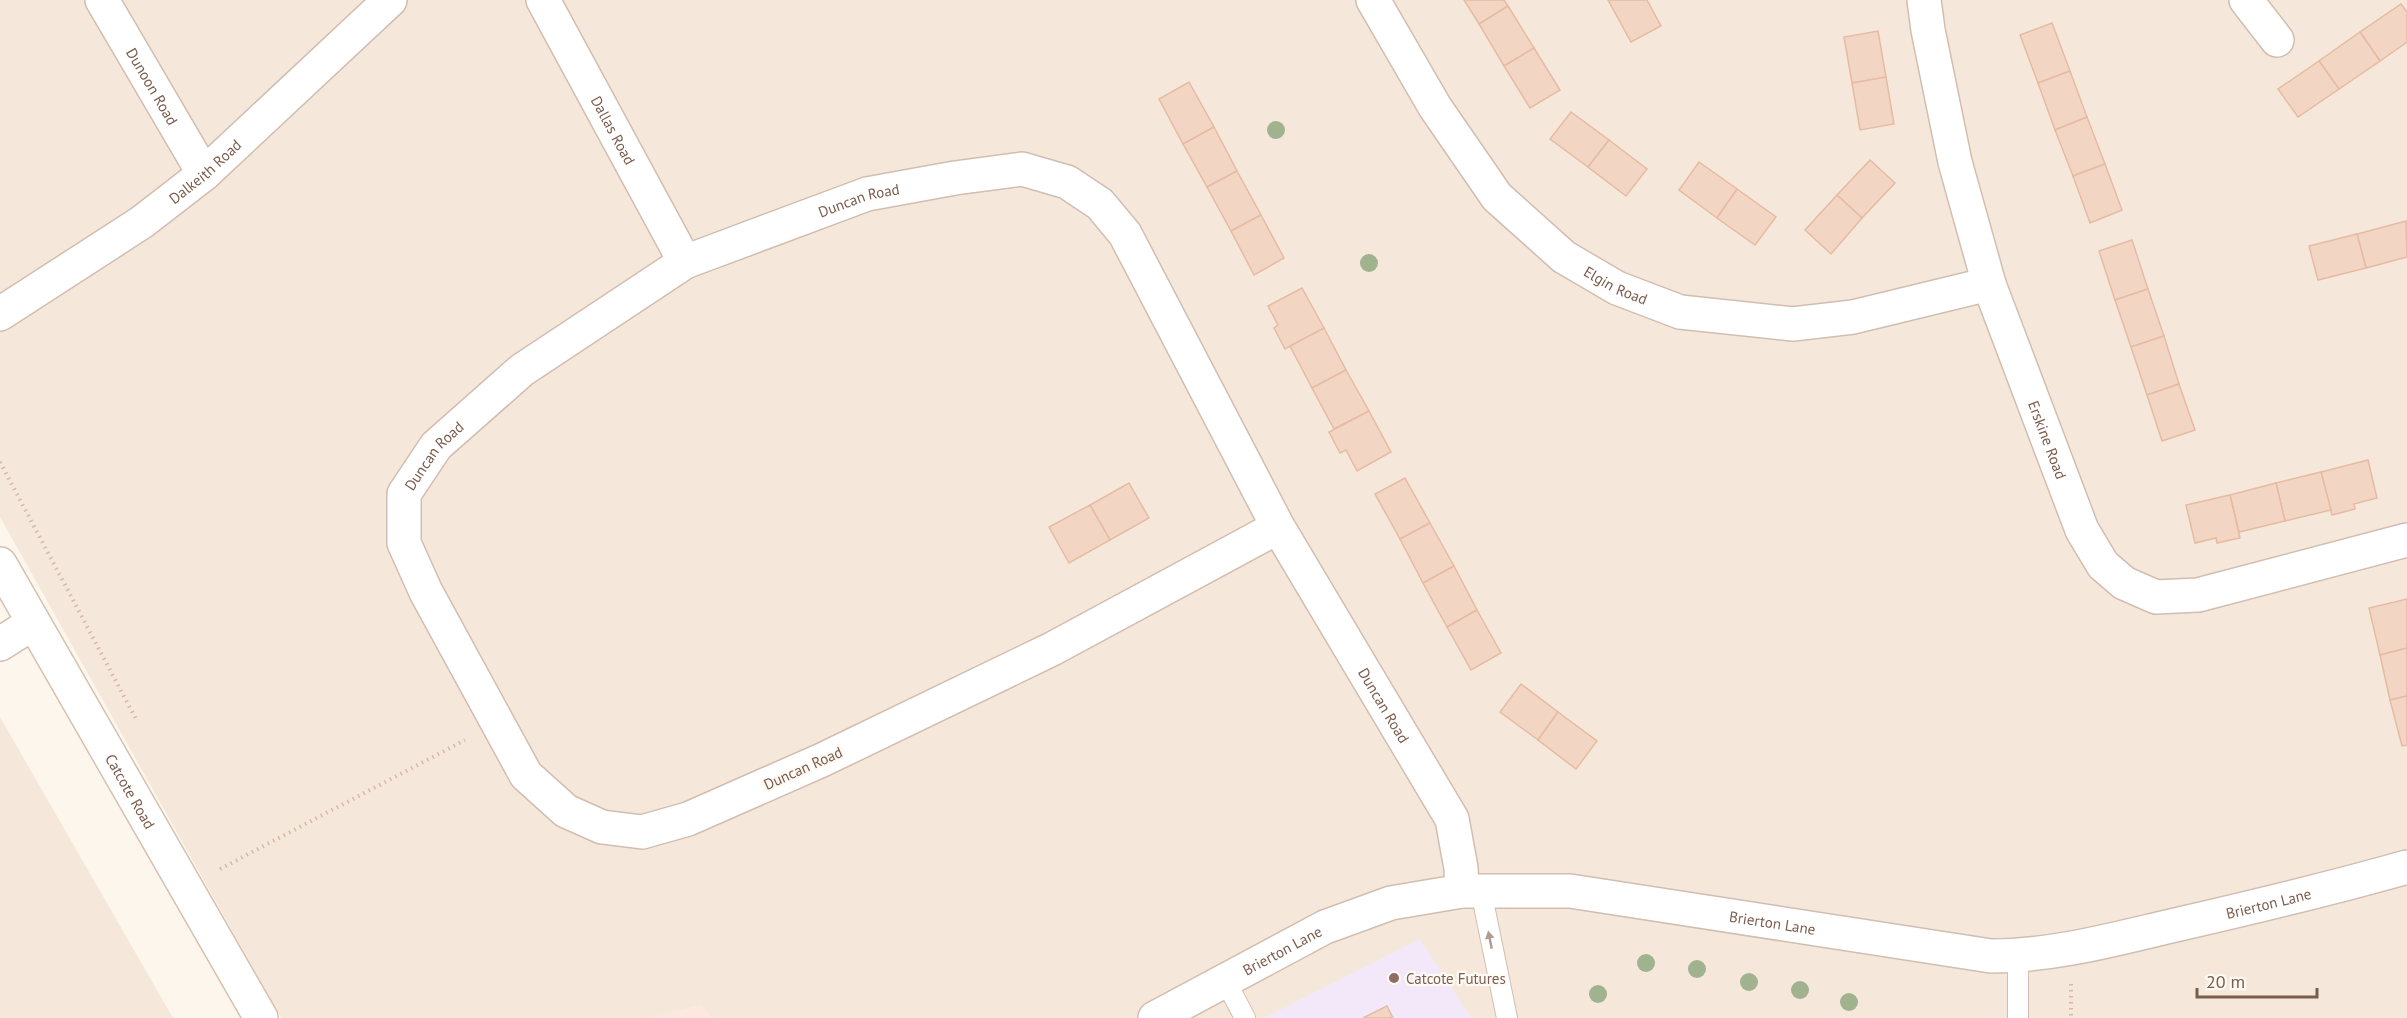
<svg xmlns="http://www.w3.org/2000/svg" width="2407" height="1018" viewBox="0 0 2407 1018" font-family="'PT Sans',sans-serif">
<rect width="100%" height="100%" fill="#fdf6ec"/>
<g fill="#f5e8da">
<path d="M 0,0 L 2407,0 L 2407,1018 L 281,1018 L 0,517 Z"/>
<path d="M 0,717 L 173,1018 L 0,1018 Z"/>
</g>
<path fill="#fde8e0" d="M 701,1004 L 711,1018 L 652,1018 Z"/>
<path fill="#f3e8fa" d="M 1420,939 L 1471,1018 L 1264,1018 Z"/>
<g fill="#f3d5c3" stroke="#e6bba3" stroke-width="1.5">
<path d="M 1464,0 L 1504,0 L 1508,6 L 1479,24 Z"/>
<path d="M 1608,0 L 1647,0 L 1661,26 L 1631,42 Z"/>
<path d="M 2401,4 L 2407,12 L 2407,42 L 2380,61 L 2360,32 Z"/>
<path d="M 1508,6 L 1534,48 L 1504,66 L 1479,24 Z"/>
<path d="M 2052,23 L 2070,71 L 2038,83 L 2020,35 Z"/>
<path d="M 1878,31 L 1886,77 L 1852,83 L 1844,37 Z"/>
<path d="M 2360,32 L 2380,61 L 2339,89 L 2319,61 Z"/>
<path d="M 1534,48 L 1560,90 L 1530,108 L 1504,66 Z"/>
<path d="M 2319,61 L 2339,89 L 2298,117 L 2278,89 Z"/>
<path d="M 2070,71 L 2087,117 L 2055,130 L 2038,83 Z"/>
<path d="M 1886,77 L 1894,124 L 1860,130 L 1852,83 Z"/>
<path d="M 1189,82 L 1214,127 L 1183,144 L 1159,99 Z"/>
<path d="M 1571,112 L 1609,140 L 1588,167 L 1550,139 Z"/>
<path d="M 2087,117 L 2105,164 L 2073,176 L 2055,130 Z"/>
<path d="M 1214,127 L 1237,171 L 1207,187 L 1183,144 Z"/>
<path d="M 1609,140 L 1647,169 L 1626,196 L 1588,167 Z"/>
<path d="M 1870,160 L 1895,183 L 1862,218 L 1837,195 Z"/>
<path d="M 1699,162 L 1737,189 L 1717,218 L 1679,190 Z"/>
<path d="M 2105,164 L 2122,210 L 2090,223 L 2073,176 Z"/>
<path d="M 1237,171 L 1261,215 L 1231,231 L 1207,187 Z"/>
<path d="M 1737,189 L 1776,217 L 1755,245 L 1717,218 Z"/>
<path d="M 1837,195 L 1862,218 L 1831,254 L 1805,230 Z"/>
<path d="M 1261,215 L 1284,258 L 1254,275 L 1231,231 Z"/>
<path d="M 2406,221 L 2407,257 L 2366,268 L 2357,234 Z"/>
<path d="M 2357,234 L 2366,268 L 2318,280 L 2309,246 Z"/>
<path d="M 2132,240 L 2148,289 L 2115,300 L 2099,251 Z"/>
<path d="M 1302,288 L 1324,328 L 1285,349 L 1274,328 L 1278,325 L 1268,306 Z"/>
<path d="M 2148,289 L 2164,336 L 2131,347 L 2115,300 Z"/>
<path d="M 1324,328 L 1346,370 L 1312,388 L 1290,346 Z"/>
<path d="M 2164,336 L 2179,384 L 2147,395 L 2131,347 Z"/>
<path d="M 1346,370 L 1369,411 L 1334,429 L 1312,388 Z"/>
<path d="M 2179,384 L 2195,430 L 2162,441 L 2147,395 Z"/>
<path d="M 1369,411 L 1391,452 L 1357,471 L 1346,450 L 1340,453 L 1329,432 Z"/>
<path d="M 2368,460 L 2377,498 L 2354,504 L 2355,509 L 2332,515 L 2321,472 Z"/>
<path d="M 2321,472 L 2331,510 L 2285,521 L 2276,483 Z"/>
<path d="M 1405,478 L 1430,523 L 1400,539 L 1375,494 Z"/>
<path d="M 1129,483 L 1149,518 L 1110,540 L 1090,505 Z"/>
<path d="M 2276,483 L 2285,521 L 2239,532 L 2230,495 Z"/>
<path d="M 2230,495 L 2240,538 L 2217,543 L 2216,538 L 2195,543 L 2186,505 Z"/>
<path d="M 1090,505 L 1110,540 L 1069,563 L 1049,527 Z"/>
<path d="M 1430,523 L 1454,566 L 1423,583 L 1400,539 Z"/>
<path d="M 1454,566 L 1477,610 L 1447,627 L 1423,583 Z"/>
<path d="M 2407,599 L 2407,648 L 2380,655 L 2369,608 Z"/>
<path d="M 1477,610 L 1501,653 L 1471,670 L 1447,627 Z"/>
<path d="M 2407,648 L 2407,696 L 2390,700 L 2380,655 Z"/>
<path d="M 1521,684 L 1558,712 L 1538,740 L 1500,712 Z"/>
<path d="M 2407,696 L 2407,745 L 2402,746 L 2390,700 Z"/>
<path d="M 1558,712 L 1597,741 L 1576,769 L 1538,740 Z"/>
<path d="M 1387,1006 L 1393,1018 L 1363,1018 Z"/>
</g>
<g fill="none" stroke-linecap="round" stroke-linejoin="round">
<g stroke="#d1beb0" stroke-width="22">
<g id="lane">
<path d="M 1481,891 L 1507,1018"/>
<path d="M 1225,980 L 1245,1018"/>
<path d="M 2018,1018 L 2018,956"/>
</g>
</g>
<g stroke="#d1beb0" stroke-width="36">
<g id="street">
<path id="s1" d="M 102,0 L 204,174"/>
<path id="s2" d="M 543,0 L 685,262"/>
<path id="s3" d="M 1373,0 L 1435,107 L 1497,197 L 1564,257 L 1617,288 L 1680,312 L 1793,324 L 1853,317 L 1989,284"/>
<path id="s4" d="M 1924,0 L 1928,30 L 1955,162 L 1989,284 L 2082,530 L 2103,565 L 2124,583 L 2156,597 L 2198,595 L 2407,540"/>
<path d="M 2246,0 L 2277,40"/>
<path id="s5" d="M 0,314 L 142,222 L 204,174 L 390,0"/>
<path id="s6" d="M 1278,527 L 1052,649 L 822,760 L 688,819 L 642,832 L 602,827 L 566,811 L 526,775 L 426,592 L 404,543 L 404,494 L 436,446 L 522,370 L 685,262 L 867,194 L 955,178 L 1022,169 L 1067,182 L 1100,204 L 1125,234 L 1278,527 L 1452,819 L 1461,868 L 1462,891"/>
<path d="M 0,644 L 33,623"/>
<path id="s7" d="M 1155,1018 L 1325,927 L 1391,903 L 1462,891 L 1570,891 L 1991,956 C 2053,956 2111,940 2171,926 C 2250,908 2329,889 2407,867"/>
</g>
</g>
<g stroke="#d6c0b0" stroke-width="36">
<g id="secondary">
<path id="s8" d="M 0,564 L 261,1018"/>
</g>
</g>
<g stroke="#d9b8a5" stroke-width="4" stroke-dasharray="1.5 4.5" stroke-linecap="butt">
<path d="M 0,462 L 137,721"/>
<path d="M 220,869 L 465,740"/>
<path d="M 2071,984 L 2071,1018"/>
</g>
<use href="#lane" stroke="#fff" stroke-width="20"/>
<use href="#street" stroke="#fff" stroke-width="33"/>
<use href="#secondary" stroke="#fff" stroke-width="33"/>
</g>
<g fill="#a0b28e">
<circle cx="1276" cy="130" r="9"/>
<circle cx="1369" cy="263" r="9"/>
<circle cx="1646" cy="963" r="9"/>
<circle cx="1697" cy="969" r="9"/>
<circle cx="1749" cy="982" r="9"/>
<circle cx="1800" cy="990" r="9"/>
<circle cx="1598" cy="994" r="9"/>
<circle cx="1849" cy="1002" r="9"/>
</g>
<defs><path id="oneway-solid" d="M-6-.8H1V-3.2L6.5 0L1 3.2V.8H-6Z" transform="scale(1.5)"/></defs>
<use fill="#af9d94" href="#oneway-solid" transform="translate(1490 940) rotate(-101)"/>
<circle fill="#8d6e63" stroke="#fffaf3" stroke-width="2" cx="1394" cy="978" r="6"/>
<g text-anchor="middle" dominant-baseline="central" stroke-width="4.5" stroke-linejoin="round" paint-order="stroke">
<g font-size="15" fill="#7a5c4d" stroke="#fffaf3">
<text stroke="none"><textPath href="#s1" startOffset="100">Dunoon Road</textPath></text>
<text stroke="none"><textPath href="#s2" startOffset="148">Dallas Road</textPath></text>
<text stroke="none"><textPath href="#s5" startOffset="250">Dalkeith Road</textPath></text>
<text stroke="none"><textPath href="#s6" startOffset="1704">Duncan Road</textPath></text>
<text stroke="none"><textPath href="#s3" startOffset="382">Elgin Road</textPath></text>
<text stroke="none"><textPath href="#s4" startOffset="458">Erskine Road</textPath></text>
<text stroke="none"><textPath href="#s6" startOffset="1200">Duncan Road</textPath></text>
<text stroke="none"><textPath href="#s6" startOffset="2534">Duncan Road</textPath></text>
<text transform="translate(803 768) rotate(-24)">Duncan Road</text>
<text stroke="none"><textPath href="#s8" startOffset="262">Catcote Road</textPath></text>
<text stroke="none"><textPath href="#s7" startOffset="1152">Brierton Lane</textPath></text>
<text stroke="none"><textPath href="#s7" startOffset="648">Brierton Lane</textPath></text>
<text stroke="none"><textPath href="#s7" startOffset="144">Brierton Lane</textPath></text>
</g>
<g font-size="15" fill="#785e54" stroke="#fffaf3" text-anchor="start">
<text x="1406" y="978">Catcote Futures</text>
</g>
</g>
<path d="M2197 988v9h120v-9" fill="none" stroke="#7a5c4d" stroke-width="3"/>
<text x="2206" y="988" font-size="18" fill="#7a5c4d" stroke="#fffaf3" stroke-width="4.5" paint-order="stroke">20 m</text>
</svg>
